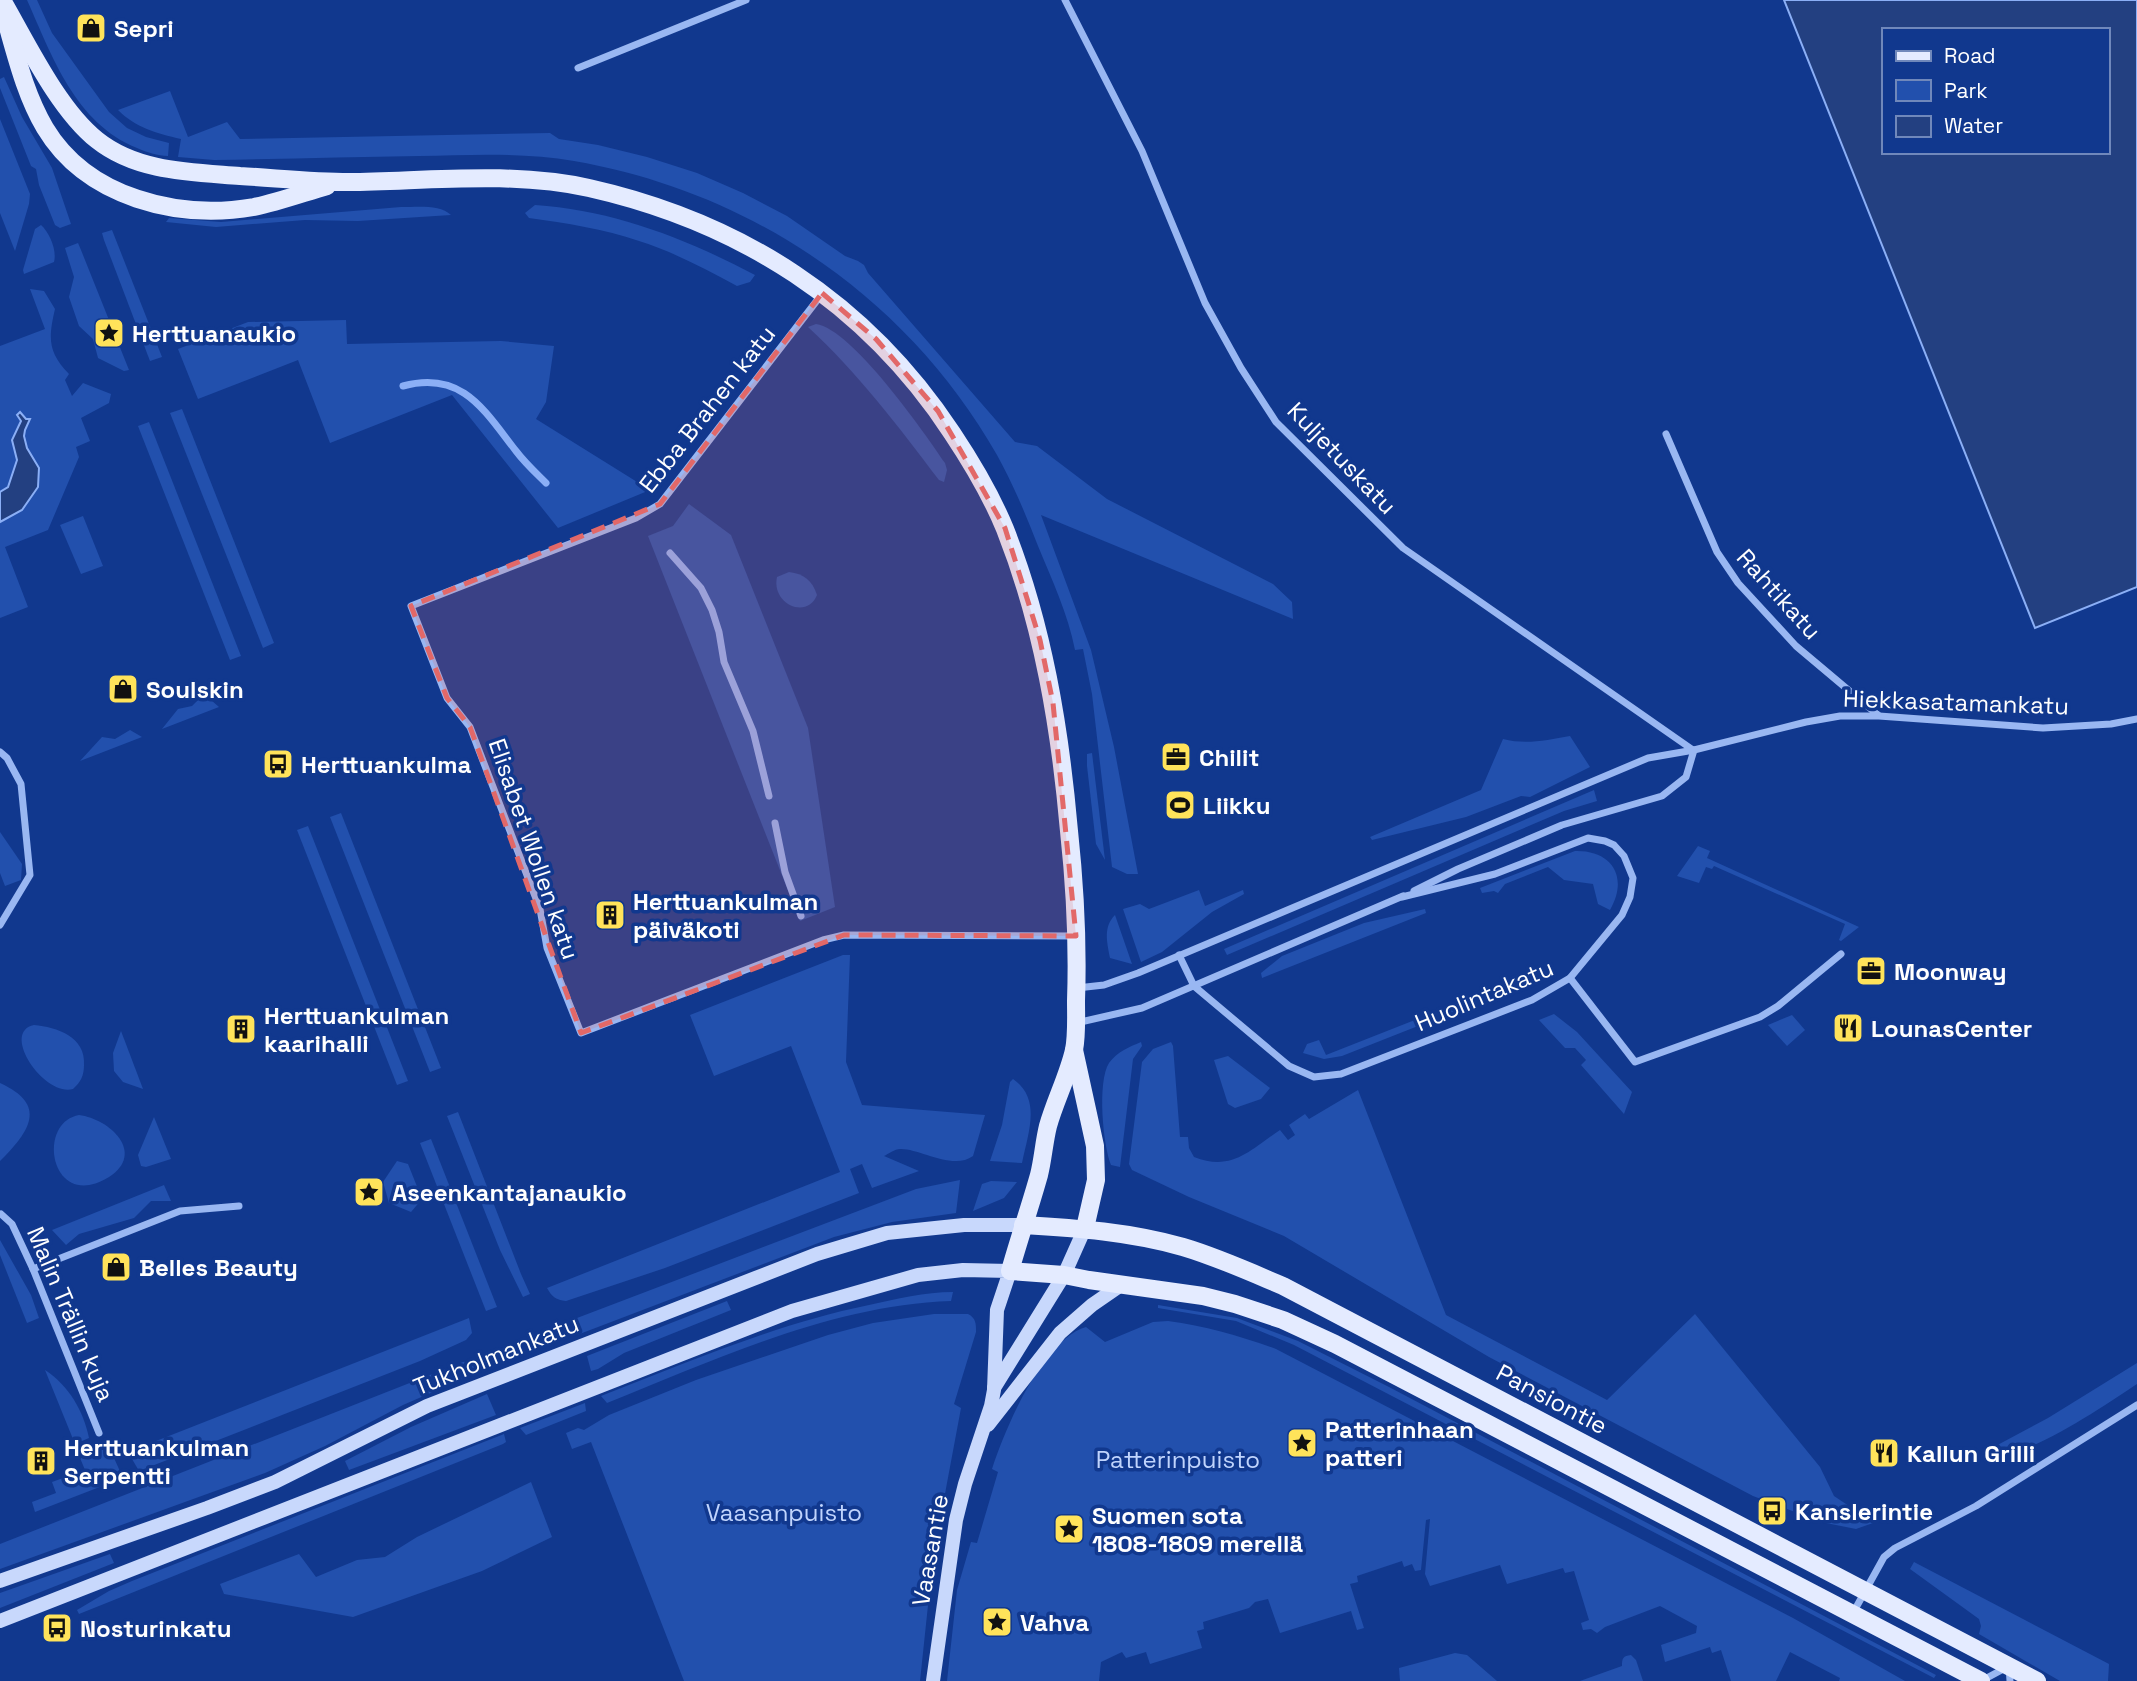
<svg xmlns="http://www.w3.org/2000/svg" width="2137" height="1681" viewBox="0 0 2137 1681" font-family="'Space Grotesk',sans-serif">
<rect width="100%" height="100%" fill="#11388e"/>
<g fill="#2250ad">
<path d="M 27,0 L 37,0 L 52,33 L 109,112 L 127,128 L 146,137 L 169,143 L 168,156 C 158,156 146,152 137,148 C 75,123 52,56 27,0 Z"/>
<path d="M 4,77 L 22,117 L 52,168 L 71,224 L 60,228 L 55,225 L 39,185 L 36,169 L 31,166 L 0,88 L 0,79 Z"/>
<path d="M 170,91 L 188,137 L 227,122 L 240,139 L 550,133 L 559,139 L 598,145 L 647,157 L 697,173 L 743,193 L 787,216 L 845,256 L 858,261 L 864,265 L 868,273 L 1015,442 L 1037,446 L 1107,499 L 1273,584 L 1292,602 L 1293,619 L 1041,515 L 1091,650 L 1114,747 L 1138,874 L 1127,874 L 1112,867 L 1092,694 L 1083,649 L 1075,650 C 1068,614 1052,580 1038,546 C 1026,515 1013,484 997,455 C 907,297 752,192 574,161 C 523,152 470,155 419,156 C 351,157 282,159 214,160 L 178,157 L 181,139 C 156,133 136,128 118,110 Z"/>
<path d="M 0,119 L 30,194 L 29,204 L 15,251 L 0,213 Z"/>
<path d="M 535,205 C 613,210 687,239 755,275 L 750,282 L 737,286 C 705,269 674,252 639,241 C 604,229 566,223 529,218 L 525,213 Z"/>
<path d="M 401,207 C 417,207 440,204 451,215 L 358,221 L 305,220 L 216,227 L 166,222 L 169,218 L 221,222 Z"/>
<path d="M 41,225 C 50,233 57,251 54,262 L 24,274 L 23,270 L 35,229 Z"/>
<path d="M 112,230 L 162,357 L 150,361 L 104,240 L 102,233 Z"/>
<path d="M 78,243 L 81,250 L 129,370 L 124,371 L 98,358 L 93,339 L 79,326 L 69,297 L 74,277 L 65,248 Z"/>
<path d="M 30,289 L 44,291 L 55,309 C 48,339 48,352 69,374 L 65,380 L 72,396 L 83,383 L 111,394 L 109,403 L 81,418 L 90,441 L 76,447 L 79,457 L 48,530 L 5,547 L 28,607 L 0,618 L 0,346 L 45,329 Z"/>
<path d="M 346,320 L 347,344 L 501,341 L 554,346 L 546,402 L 536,419 L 650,490 L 558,528 L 452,395 L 330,443 L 298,360 L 198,399 L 178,349 L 248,322 Z"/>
<path d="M 816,324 C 852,329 924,432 945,463 L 947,470 L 944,482 L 939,480 C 898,426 858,373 808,327 Z"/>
<path d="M 182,409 L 274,643 L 263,648 L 170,413 Z"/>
<path d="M 149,422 L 241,656 L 230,660 L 138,426 Z"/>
<path d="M 689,504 L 731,535 L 808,728 L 835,907 L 800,921 L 648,536 L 673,526 Z"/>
<path d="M 83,516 L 103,566 L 81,574 L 60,525 Z"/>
<path d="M 789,572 C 804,574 812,580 817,595 C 807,620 771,604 777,577 Z"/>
<path d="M 204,694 L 219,707 L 162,729 L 178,709 L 192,706 Z"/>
<path d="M 130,730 L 142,737 L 80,761 L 102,737 L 115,739 Z"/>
<path d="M 1570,736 L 1590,767 L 1530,797 L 1521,796 L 1466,817 L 1372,840 L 1370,837 L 1481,790 L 1503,739 C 1526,745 1547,740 1570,736 Z"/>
<path d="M 1092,753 L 1105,860 L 1096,844 L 1087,766 L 1087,754 Z"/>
<path d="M 1594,790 L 1597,801 L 1564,811 L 1227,955 L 1224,949 Z"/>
<path d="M 341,813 L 441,1068 L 430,1072 L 330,817 Z"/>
<path d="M 308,826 L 408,1081 L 397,1085 L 297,830 Z"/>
<path d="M 0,832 L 22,864 L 21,880 L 5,886 L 0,873 Z"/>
<path d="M 1698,846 L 1710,851 L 1707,858 L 1859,927 L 1841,941 L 1839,940 L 1845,924 L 1714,866 L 1712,869 L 1706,867 L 1699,883 L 1677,876 Z"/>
<path d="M 1575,851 C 1612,850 1629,877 1610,910 L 1598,904 L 1593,884 L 1564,880 L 1548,867 L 1505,884 L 1498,893 L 1494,891 L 1482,893 L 1480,888 Z"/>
<path d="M 1199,890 L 1205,906 L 1243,890 L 1244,894 L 1212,912 L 1162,952 L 1141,962 L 1123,909 L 1140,904 L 1149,909 Z"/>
<path d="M 1425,909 L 1426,913 L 1262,978 L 1261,973 L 1282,956 L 1364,923 Z"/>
<path d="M 1115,915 L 1132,964 L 1110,958 C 1107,942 1103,927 1115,915 Z"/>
<path d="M 843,955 L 850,955 L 846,1062 L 862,1105 L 985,1115 L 973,1156 C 953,1171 919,1148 900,1149 C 895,1149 888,1154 884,1156 L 919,1171 L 872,1188 L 862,1164 L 850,1169 L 859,1193 L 665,1268 L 566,1301 C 556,1300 552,1297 547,1288 L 840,1172 L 791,1046 L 714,1076 L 690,1015 Z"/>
<path d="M 1491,990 L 1494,996 L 1342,1056 L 1324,1059 L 1303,1053 L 1307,1044 L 1319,1040 L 1326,1055 Z"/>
<path d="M 1554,1014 L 1577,1032 L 1632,1092 L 1624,1114 L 1581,1065 L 1586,1060 L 1575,1048 L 1565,1048 L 1539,1020 Z"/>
<path d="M 1792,1015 L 1805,1030 L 1787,1046 L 1768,1025 Z"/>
<path d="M 34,1025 C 57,1027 86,1037 84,1065 C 84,1075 81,1082 73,1089 C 44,1097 0,1032 34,1025 Z"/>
<path d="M 121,1031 L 143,1089 L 123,1082 L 114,1071 L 113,1053 Z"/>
<path d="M 1141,1042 L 1142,1046 L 1133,1059 L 1120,1167 L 1111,1165 C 1103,1145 1097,1082 1109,1063 C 1117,1052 1129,1047 1141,1042 Z"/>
<path d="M 1171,1042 L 1173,1046 L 1180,1137 L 1188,1137 L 1189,1148 L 1194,1157 C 1232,1172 1250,1150 1280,1130 L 1288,1140 L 1295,1135 L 1289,1125 L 1305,1114 L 1309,1119 L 1358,1090 L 1446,1315 L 1607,1400 L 1695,1314 L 1820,1467 L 1834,1496 L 1858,1512 L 1871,1509 L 1875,1520 L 1873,1523 L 1856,1529 L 1821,1522 L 1753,1496 L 1489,1357 L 1284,1236 L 1189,1197 L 1132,1170 L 1129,1164 L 1142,1062 L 1153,1049 Z"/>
<path d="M 1228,1056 L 1270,1088 L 1261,1099 L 1235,1108 L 1228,1104 L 1214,1060 Z"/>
<path d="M 1013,1079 C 1042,1099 1028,1133 1022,1163 L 990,1161 L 1002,1125 L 1010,1082 Z"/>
<path d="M 0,1083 C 48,1105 30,1131 0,1161 Z"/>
<path d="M 458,1112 L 521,1274 L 530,1294 L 523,1297 L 500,1250 L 447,1116 Z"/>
<path d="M 79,1115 C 110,1119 146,1153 109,1177 C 51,1213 35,1123 79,1115 Z"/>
<path d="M 154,1117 L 171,1159 L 146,1167 L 141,1166 L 138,1155 Z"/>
<path d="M 431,1139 L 497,1307 L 486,1311 L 420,1143 Z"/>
<path d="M 397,1161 L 408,1164 L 422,1199 L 411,1212 L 389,1203 L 383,1182 Z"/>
<path d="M 960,1180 L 956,1213 L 892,1222 L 834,1237 L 577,1335 L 573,1323 L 577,1318 L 916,1189 Z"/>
<path d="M 991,1181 L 1017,1182 L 1004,1198 L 973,1211 L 982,1184 Z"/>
<path d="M 164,1185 L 171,1201 L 151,1201 L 134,1218 L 79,1234 L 66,1245 L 52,1230 Z"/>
<path d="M 0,1240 L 31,1295 L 39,1318 L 27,1323 L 0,1255 Z"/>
<path d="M 953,1292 L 951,1301 C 832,1305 717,1359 607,1403 L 601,1396 C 689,1362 776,1324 869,1305 C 896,1299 925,1292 953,1292 Z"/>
<path d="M 727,1301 L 731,1310 L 624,1353 L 598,1369 L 591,1371 L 587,1356 Z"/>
<path d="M 1158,1305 L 1237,1318 L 1298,1341 L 1389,1387 L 1936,1675 L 1934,1678 L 1294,1345 L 1236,1321 L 1158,1308 Z"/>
<path d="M 934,1314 L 968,1314 C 976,1318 976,1324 976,1332 L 954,1404 L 961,1408 L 933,1558 L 920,1681 L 684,1681 L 591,1442 L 572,1449 L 566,1433 L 578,1428 L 584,1430 L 609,1415 L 696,1380 L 828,1335 L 873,1323 Z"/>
<path d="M 469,1318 L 472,1333 L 466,1340 L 420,1361 L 139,1471 L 128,1452 Z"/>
<path d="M 1168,1321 C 1206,1326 1240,1336 1276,1349 L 1793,1618 L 1905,1681 L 1839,1681 L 1840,1678 L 1790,1652 L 1776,1681 L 1731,1681 L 1721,1650 L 1712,1653 L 1710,1647 L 1665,1662 L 1661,1645 L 1696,1633 L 1697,1626 L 1660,1606 L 1605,1627 L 1597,1633 L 1591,1629 L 1583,1630 L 1581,1623 L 1589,1620 L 1574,1571 L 1565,1573 L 1563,1568 L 1507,1584 L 1500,1565 L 1430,1586 L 1425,1574 L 1430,1519 L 1426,1520 L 1421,1570 L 1415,1571 L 1412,1564 L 1404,1567 L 1402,1561 L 1357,1576 L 1358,1582 L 1350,1584 L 1364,1628 L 1357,1630 L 1351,1611 L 1280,1633 L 1268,1599 L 1255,1602 L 1249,1608 L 1203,1622 L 1204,1629 L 1197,1631 L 1202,1648 L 1150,1664 L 1146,1652 L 1126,1658 L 1122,1652 L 1101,1662 L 1099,1681 L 947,1681 L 957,1590 L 971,1542 L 977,1543 L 998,1472 L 992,1469 C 1005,1429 1042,1340 1086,1327 L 1105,1342 L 1153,1322 Z"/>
<path d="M 471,1361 L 479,1372 L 403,1405 L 325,1446 L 265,1473 L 0,1569 L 0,1544 L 463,1362 Z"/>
<path d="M 2137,1363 L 2137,1384 C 2108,1403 2029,1458 1995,1455 L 1990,1449 L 2048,1418 Z"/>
<path d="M 45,1370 C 69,1386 83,1410 89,1438 L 75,1444 Z"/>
<path d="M 487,1394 L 496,1415 L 349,1470 L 345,1461 L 411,1427 Z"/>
<path d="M 585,1403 L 586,1411 L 526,1435 L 520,1428 Z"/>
<path d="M 504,1434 L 506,1442 L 503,1444 L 79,1614 L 77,1610 L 109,1591 L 132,1581 Z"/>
<path d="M 100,1444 L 114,1458 L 123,1478 L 35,1512 L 32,1502 L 56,1493 L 52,1482 L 85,1470 L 78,1453 Z"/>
<path d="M 531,1482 L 552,1537 L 482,1571 L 353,1617 L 224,1594 L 220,1584 L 299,1554 L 316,1577 L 357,1560 L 385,1557 L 417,1537 Z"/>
<path d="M 110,1554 L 114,1563 L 0,1608 L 0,1593 Z"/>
<path d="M 1914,1562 L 2109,1664 L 2108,1681 L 2060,1681 L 1979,1634 L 1981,1626 L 1979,1619 L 1910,1569 Z"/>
<path d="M 1455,1653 L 1467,1655 L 1497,1681 L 1400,1681 L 1399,1668 Z"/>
<path d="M 1631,1655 L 1636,1660 L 1643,1681 L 1580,1681 L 1622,1666 C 1622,1658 1623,1656 1631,1655 Z"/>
</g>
<g fill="#234081" stroke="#8baff6" stroke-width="2" fill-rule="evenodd">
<path d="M 1784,0 L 2137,0 L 2137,587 L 2035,628 ZM 1883,30 L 2107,30 L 2107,152 L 1883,152 Z"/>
<path d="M 20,412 L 26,419 L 30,419 L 25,430 L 24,436 L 27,448 L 39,468 L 38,487 L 22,510 L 0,522 L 0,492 L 8,487 L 17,460 L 12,440 L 21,421 L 17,415 Z"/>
</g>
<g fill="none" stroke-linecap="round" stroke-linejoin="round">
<g stroke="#8baff6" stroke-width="7">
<path d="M 403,386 C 462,370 484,410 516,451 C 525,463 536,473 546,483"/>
<path d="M 670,553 L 701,588 L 712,610 L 719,632 L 724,662 L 753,731 L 769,796"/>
<path d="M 775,823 L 785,872 L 801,916"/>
</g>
<g stroke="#99b7f2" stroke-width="7">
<path d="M 1065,0 L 1142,151 L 1205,303 L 1241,368 L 1276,422 L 1403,548 L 1693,750"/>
<path d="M 578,68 L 746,0"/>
<path d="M 822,294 L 660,504 L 636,518 L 411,606 L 447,698 L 470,727 L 540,909 L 547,948 L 581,1033 L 823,940 L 844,935 L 1076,936"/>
<path d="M 1666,434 L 1717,552 L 1738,583 L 1796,646 L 1878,715"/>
<path d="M 0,752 L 7,758 L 21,784 L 30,875 L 0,925"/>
<path d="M 1414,891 L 1458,869 L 1562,825 L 1662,796 L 1686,777 L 1694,750"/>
<path d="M 1179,955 L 1194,986 L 1289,1066 L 1314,1077 L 1341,1074 L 1532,1000 L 1570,978 L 1622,915 L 1630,897 L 1633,878 L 1624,856 L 1614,845 L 1605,841 L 1588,838 L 1495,874 L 1402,897"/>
<path d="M 1570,978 L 1635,1062 L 1760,1017 L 1778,1006 L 1841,954"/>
<path d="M 1077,988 L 1104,985 L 1138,973 L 1648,758 L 1694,750 L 1806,722 L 1840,716 L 1879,716 L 2043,728 L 2111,724 L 2137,719"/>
<path d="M 1076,1023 L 1142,1008 L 1403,896"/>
<path d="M 1,1214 L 12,1224 L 33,1269 L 99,1433"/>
<path d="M 33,1269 L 180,1211 L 239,1206"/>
<path d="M 1853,1613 L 1884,1557 L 1895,1548 L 1976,1506 L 2137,1405"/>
<path d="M 1981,1681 L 2009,1666 L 2010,1681"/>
</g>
<g stroke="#c8d8fc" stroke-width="14">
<path d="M 994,1388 L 1064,1275 L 1085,1228"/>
<path d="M 988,1425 L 1060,1333 L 1092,1305 L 1121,1285"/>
<path d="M 0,1581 L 207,1508 L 275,1482 L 427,1406 L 817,1254 L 887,1233 L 964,1225 L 1023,1225"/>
<path d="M 0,1621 L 792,1311 L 918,1275 L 963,1270 L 1010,1271 L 997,1310 L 994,1390 L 991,1406 L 965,1484 L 956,1520 L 933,1681"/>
</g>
<g stroke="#e4ebff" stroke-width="18">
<path d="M 2,0 C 27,43 58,109 97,140 C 137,172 191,172 240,176 C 276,178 313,182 349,182 C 428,181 512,171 589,188 C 740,222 866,302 952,433 C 972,463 991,495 1005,529 C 1043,625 1060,728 1069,831 C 1075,887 1078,944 1076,1001 C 1076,1017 1077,1035 1074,1050 C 1068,1076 1055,1101 1048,1126 C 1044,1142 1043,1159 1039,1175 C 1030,1207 1019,1239 1010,1271 L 1064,1275 L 1089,1280 L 1203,1296 L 1235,1304 L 1283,1320 L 1335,1344 L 1981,1681"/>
<path d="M 5,17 C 16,55 25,94 45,128 C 87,198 178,220 254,207 C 278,202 303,193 327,186"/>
<path d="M 1074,1050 L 1095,1146 L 1096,1180 L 1085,1228"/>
<path d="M 1023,1225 C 1076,1228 1131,1232 1183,1247 C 1217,1257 1250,1272 1283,1286 L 2037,1681"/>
</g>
</g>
<path fill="#e26868" fill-opacity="0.2" stroke="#e26868" stroke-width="5" stroke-dasharray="14 9" stroke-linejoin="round" d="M 822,293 L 876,339 L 938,411 L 1005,528 L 1040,640 L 1053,703 L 1076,936 L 844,935 L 581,1033 L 470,727 L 447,698 L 411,606 L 660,504 Z"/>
<defs>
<g id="shop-square" transform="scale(1.575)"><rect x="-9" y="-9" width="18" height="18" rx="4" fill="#ffe35a" stroke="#11388e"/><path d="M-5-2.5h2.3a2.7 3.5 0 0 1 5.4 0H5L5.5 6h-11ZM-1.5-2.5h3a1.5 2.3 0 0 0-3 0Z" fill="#111"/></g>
<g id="sight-square" transform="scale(1.575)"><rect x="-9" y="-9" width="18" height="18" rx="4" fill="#ffe35a" stroke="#11388e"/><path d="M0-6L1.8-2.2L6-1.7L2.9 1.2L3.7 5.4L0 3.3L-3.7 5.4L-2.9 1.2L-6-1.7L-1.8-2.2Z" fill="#111"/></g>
<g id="office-square" transform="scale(1.575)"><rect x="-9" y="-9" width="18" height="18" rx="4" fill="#ffe35a" stroke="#11388e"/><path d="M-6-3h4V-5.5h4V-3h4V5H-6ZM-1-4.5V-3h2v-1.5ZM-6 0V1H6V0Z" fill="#111"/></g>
<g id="bus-square" transform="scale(1.575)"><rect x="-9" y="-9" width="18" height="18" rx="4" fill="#ffe35a" stroke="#11388e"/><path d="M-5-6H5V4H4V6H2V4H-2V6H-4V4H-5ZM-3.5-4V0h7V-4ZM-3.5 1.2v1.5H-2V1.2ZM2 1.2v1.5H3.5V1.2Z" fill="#111"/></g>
<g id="stadium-square" transform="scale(1.575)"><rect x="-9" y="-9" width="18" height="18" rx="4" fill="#ffe35a" stroke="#11388e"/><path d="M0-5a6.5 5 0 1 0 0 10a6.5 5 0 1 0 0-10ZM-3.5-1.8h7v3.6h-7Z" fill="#111"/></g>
<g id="building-square" transform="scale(1.575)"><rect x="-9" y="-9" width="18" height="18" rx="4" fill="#ffe35a" stroke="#11388e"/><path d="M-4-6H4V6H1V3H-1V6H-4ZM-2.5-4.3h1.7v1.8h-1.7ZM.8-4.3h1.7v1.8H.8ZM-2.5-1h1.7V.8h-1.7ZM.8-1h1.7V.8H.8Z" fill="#111"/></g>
<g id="restaurant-square" transform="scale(1.575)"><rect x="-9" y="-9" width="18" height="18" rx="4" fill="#ffe35a" stroke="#11388e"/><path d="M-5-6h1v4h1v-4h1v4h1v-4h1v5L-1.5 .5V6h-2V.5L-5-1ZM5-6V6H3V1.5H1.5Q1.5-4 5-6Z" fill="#111"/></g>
</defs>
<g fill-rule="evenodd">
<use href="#shop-square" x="91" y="28"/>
<use href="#sight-square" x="109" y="333"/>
<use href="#shop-square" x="123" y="689"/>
<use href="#office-square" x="1176" y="757"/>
<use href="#bus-square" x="278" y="764"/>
<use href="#stadium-square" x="1180" y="805"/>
<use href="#building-square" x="610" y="915"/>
<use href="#office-square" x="1871" y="971"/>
<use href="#restaurant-square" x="1848" y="1028"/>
<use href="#building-square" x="241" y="1029"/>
<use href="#sight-square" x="369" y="1192"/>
<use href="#shop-square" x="116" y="1267"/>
<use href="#sight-square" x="1302" y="1443"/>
<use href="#restaurant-square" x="1884" y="1453"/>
<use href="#building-square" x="41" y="1461"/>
<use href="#bus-square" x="1772" y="1511"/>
<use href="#sight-square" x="1069" y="1529"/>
<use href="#sight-square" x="997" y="1622"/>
<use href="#bus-square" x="57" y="1628"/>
</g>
<g text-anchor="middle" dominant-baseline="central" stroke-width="7" stroke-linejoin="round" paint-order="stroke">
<g font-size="24" font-weight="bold" fill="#fff" stroke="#11388e" text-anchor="start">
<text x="114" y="28">Sepri</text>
<text x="132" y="333">Herttuanaukio</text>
<text x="146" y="689">Soulskin</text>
<text x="1199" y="757">Chilit</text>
<text x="301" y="764">Herttuankulma</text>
<text x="1203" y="805">Liikku</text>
<text x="633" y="901">Herttuankulman<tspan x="633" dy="28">päiväkoti</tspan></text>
<text x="1894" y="971">Moonway</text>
<text x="264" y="1015">Herttuankulman<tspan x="264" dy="28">kaarihalli</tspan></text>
<text x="1871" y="1028">LounasCenter</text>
<text x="392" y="1192">Aseenkantajanaukio</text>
<text x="139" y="1267">Belles Beauty</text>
<text x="1325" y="1429">Patterinhaan<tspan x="1325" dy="28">patteri</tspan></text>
<text x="64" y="1447">Herttuankulman<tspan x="64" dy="28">Serpentti</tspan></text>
<text x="1907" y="1453">Kallun Grilli</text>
<text x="1795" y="1511">Kanslerintie</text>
<text x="1092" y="1515">Suomen sota<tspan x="1092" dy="28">1808-1809 merellä</tspan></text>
<text x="1020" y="1622">Vahva</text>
<text x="80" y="1628">Nosturinkatu</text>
</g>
<g font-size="24" fill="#fff" stroke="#11388e">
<text transform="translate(707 409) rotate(-52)">Ebba Brahen katu</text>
<text transform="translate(1342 458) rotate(46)">Kuljetuskatu</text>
<text transform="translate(1779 594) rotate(48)">Rahtikatu</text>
<text transform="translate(1956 702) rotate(2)">Hiekkasatamankatu</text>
<text transform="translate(534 849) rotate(71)">Elisabet Wollen katu</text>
<text transform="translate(1484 995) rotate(-23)">Huolintakatu</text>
<text transform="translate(71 1314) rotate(67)">Malin Trällin kuja</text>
<text transform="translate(496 1355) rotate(-22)">Tukholmankatu</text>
<text transform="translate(1552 1399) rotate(28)">Pansiontie</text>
<text transform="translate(930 1550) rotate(-80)">Vaasantie</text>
</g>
<g font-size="24" fill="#c0d4fd" stroke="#11388e">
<text x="1178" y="1459">Patterinpuisto</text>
<text x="784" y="1512">Vaasanpuisto</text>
</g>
</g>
<rect x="1882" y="28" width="228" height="126" fill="#11388e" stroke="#7088bb" stroke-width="2"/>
<rect x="1896" y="51" width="35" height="10" fill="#e4ebff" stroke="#7088bb" stroke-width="2"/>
<text x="1944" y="63" font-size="21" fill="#ffffff">Road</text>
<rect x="1896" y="80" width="35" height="21" fill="#2250ad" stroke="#7088bb" stroke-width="2"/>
<text x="1944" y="98" font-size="21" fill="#ffffff">Park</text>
<rect x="1896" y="116" width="35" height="21" fill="#234081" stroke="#7088bb" stroke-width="2"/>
<text x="1944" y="133" font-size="21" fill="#ffffff">Water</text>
</svg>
